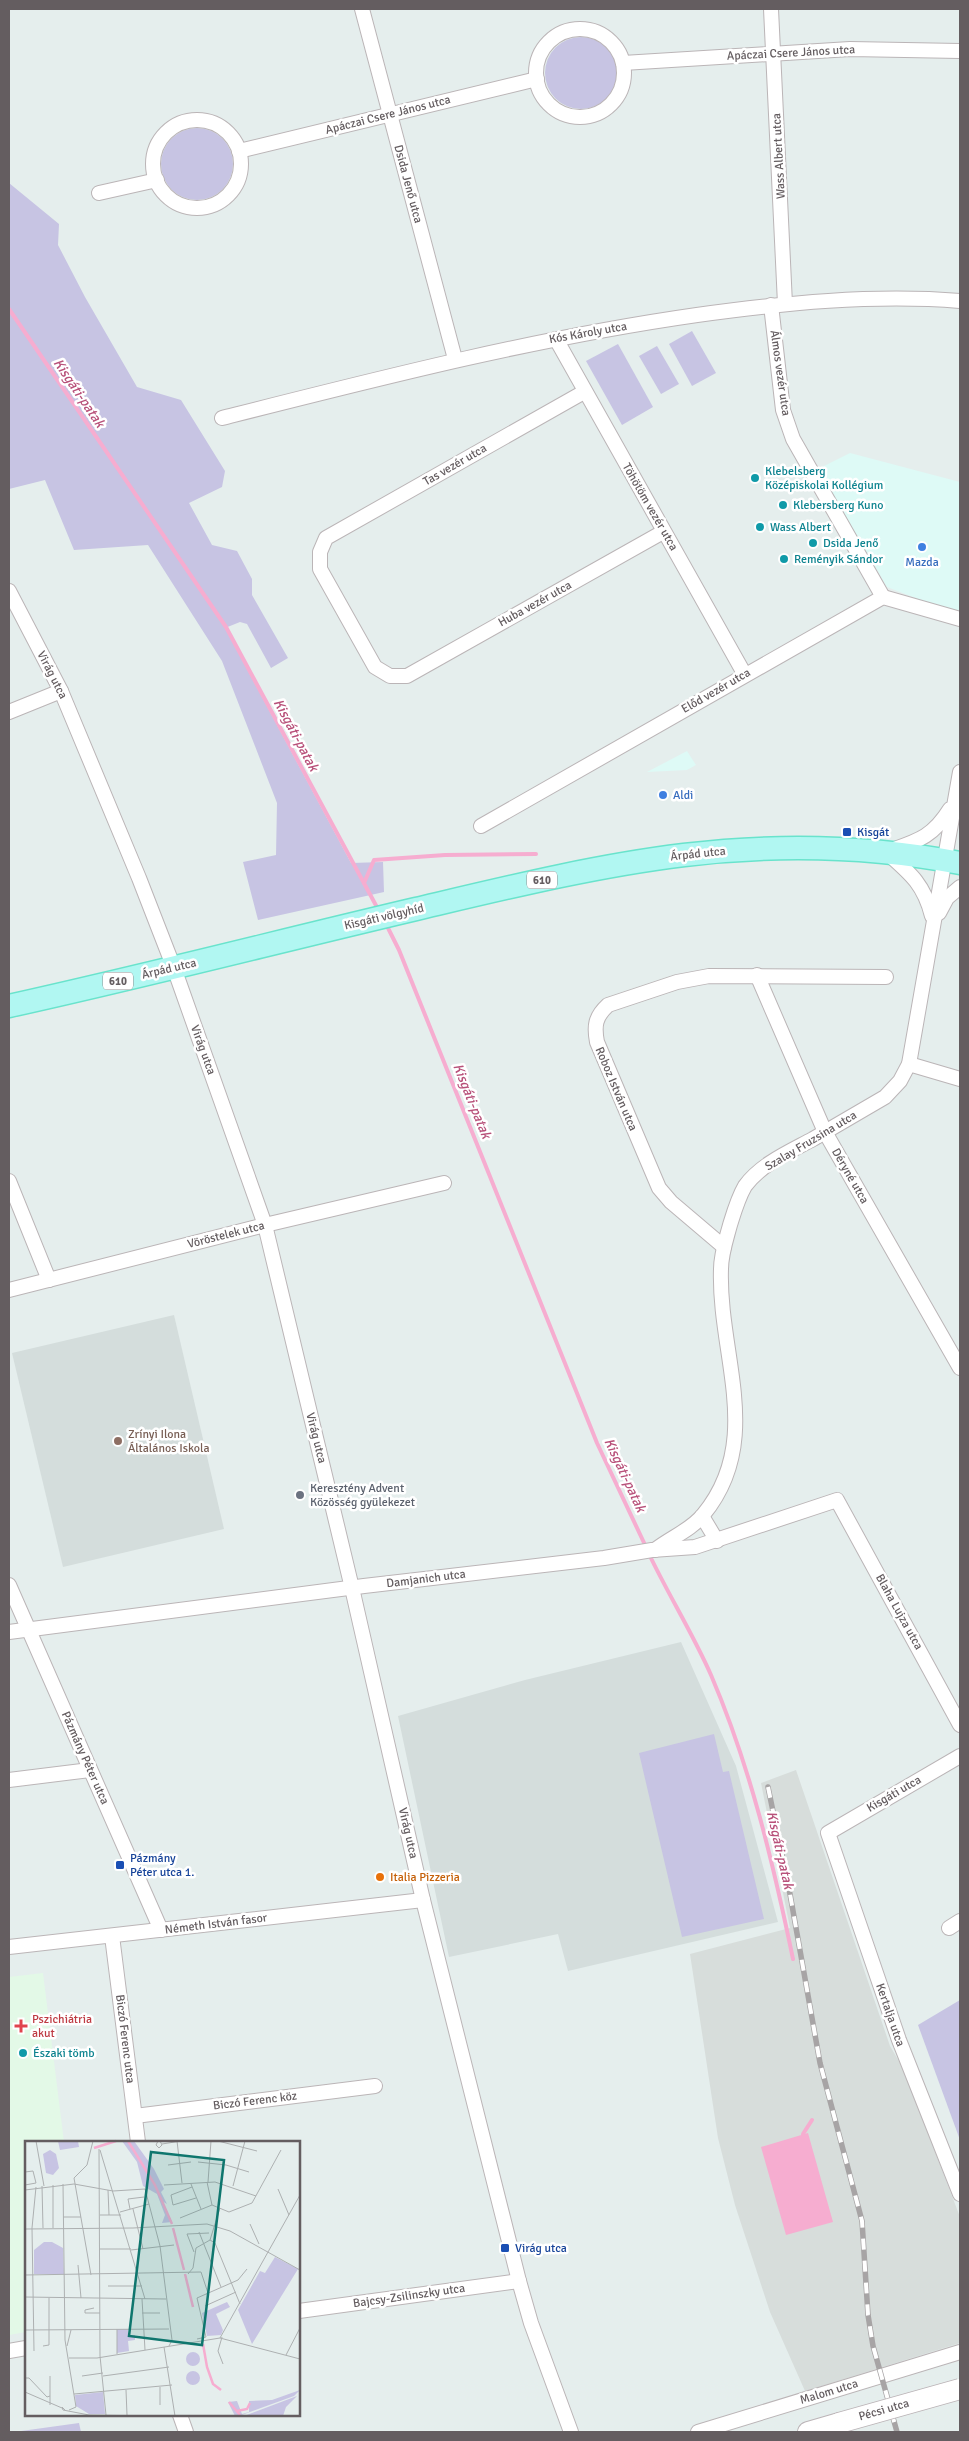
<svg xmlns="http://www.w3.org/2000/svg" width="969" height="2441" viewBox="0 0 969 2441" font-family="Signika,sans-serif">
<rect width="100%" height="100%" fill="#e5eeed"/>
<g fill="#defaf6">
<path d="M 850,453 L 960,482 L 960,615 L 887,587 L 818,469 Z"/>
<path d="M 687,751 L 696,765 L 687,770 L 647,772 Z"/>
</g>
<path fill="#d7dddb" d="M 796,1770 L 890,2046 L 903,2068 L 960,2217 L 960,2343 L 805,2391 L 770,2312 L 735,2205 L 718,2138 L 690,1954 L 790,1928 L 761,1783 Z"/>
<g fill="#d4dddc">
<path d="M 174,1315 L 224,1529 L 63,1567 L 12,1353 Z"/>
<path d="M 681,1642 L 736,1766 L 778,1922 L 568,1971 L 558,1934 L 449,1957 L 398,1716 L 525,1680 Z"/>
</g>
<path fill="#e3f9e7" d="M 43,1973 L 64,2142 L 26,2142 L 26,2332 L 9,2335 L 9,1977 Z"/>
<g fill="#c7c4e3">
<circle cx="581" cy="73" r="36"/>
<circle cx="197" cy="164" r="36"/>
<path d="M 9,183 L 59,224 L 58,245 L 85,297 L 137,387 L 181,400 L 225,471 L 222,487 L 189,503 L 212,545 L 237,551 L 252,579 L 252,595 L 288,658 L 271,668 L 247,624 L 240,622 L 225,628 L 351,863 L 383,862 L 384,892 L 258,920 L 243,862 L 276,855 L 277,803 L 222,661 L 148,545 L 74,550 L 45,480 L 9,489 Z"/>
<path d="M 692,331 L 716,373 L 692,386 L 669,344 Z"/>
<path d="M 618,344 L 653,407 L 622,425 L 586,361 Z"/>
<path d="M 657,346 L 679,384 L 661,394 L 639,356 Z"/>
<path d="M 714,1734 L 723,1772 L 729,1771 L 764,1919 L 682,1937 L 639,1753 Z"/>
<path d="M 960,2000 L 960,2140 L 918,2025 Z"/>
<path d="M 79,2423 L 81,2432 L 14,2432 Z"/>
</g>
<path fill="#f6add0" d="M 808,2133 L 833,2222 L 786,2235 L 761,2147 Z"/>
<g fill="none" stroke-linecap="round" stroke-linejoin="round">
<g stroke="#f6add0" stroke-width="4">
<path d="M 9,309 L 226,627 L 379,911"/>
<path d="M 364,883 L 374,860 L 445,855 L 536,854"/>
<path d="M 386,924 L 399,950 L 597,1443 L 646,1547"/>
<path d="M 649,1554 C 668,1594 693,1634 711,1675 C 750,1766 773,1862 793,1959"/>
<path d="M 803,2134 L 812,2120"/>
</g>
<g stroke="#bbb5b7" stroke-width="16">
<g id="street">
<path d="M 362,9 L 455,359"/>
<path d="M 771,9 L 785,304"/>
<circle cx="580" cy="73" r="44"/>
<path d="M 623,63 L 850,49 L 960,51"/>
<circle cx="197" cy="164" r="44"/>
<path d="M 239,151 L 537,79"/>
<path d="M 99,193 L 157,180"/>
<path d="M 771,305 L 783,410 L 793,439 L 883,597"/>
<path d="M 556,339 L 745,675"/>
<path d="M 584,392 L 326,538 L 320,552 L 320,569 L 375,667 L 390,676 L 407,676 L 663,532"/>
<path d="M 222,418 C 380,378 536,338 697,315 C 784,303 873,294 960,301"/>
<path d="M 9,591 L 61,691 L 139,878 L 174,968 L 265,1225 L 352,1588 L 423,1900 L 519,2281 L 531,2323 L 571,2432"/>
<path d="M 9,712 L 61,691"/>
<path d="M 481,826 L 883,597 L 960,619"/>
<path d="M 939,913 L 947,898 L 960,887"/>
<path d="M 932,916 C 924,884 910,873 886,852 C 917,841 932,838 950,809"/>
<path d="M 757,975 L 825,1132 L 960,1368"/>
<path d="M 909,1064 L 960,1079"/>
<path d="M 9,1181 L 49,1280"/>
<path d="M 724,1247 L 671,1202 L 659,1188 L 597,1042 C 594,1026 595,1017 608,1005 L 677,982 L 709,976 L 886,977"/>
<path d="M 9,1290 L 265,1225 L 444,1183"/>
<path d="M 702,1516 L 717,1541"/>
<path d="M 655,1550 C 670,1538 691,1530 703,1515 C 765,1440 718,1355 721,1269 C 721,1254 726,1240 730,1225 C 734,1212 738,1198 745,1186 C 761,1164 789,1152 813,1139 C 837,1125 861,1111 885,1097 L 900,1081 L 909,1064 L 960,772"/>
<path d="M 9,1585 L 161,1930"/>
<path d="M 9,1632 L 364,1586 L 604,1558 L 652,1550 L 695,1547 L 837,1500 L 960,1725"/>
<path d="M 960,1756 L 828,1833 L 899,2040 L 960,2194"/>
<path d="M 9,1780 L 90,1770"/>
<path d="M 949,1928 L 960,1921"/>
<path d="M 112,1936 L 138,2142"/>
<path d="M 9,1947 L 423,1900"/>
<path d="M 135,2116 L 375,2086"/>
<path d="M 299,2311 L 519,2281"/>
<path d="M 9,2351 L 26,2348"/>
<path d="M 180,2415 L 186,2432"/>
<path d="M 698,2432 L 960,2352"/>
</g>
</g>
<g stroke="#bbb4b7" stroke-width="22">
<path id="secondary" d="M 808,2432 L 839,2423"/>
</g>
<g stroke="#69e3cc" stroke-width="25">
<path id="primary" d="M 9,1006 C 145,976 280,941 416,909 C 505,888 594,866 684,855 C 775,844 870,846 960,863"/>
</g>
<use href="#street" stroke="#fff" stroke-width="14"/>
<use href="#secondary" stroke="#fff" stroke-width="20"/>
<use href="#primary" stroke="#b1f7f2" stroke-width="22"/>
<g stroke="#a7a4a5" stroke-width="5.5">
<path id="rail" d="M 768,1787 L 790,1894 L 820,2063 L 862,2221 L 868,2315 L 873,2346 L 897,2432"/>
</g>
<use href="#rail" stroke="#fff" stroke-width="4" stroke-dasharray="11" stroke-linecap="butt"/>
<g stroke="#bbb4b7" stroke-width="22" stroke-linecap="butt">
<path id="secondary-bridge" d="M 839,2423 L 960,2389"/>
</g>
<use href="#secondary-bridge" stroke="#fff" stroke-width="20"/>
</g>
<g fill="#0f9aa8" stroke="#fff" stroke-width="2">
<circle cx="755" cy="478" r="5"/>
<circle cx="783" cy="505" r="5"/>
<circle cx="760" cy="527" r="5"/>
<circle cx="813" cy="543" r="5"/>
<circle cx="784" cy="559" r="5"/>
<circle cx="23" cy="2053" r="5"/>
</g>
<g fill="#3f7fe0" stroke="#fff" stroke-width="2">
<circle cx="922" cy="547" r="5"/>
<circle cx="663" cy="795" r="5"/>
</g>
<g fill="#1a4fb4" stroke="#fff" stroke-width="2">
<rect x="842" y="827" width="10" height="10" rx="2.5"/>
<rect x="115" y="1860" width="10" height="10" rx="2.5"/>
<rect x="500" y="2243" width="10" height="10" rx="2.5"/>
</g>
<circle fill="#8d6e63" stroke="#fff" stroke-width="2" cx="118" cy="1441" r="5"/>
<circle fill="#6b7280" stroke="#fff" stroke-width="2" cx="300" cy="1495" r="5"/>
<circle fill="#e8710a" stroke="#fff" stroke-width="2" cx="380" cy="1877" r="5"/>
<path fill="#e0444e" stroke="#fff" stroke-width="2" d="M18.5 2018.5h5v5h5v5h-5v5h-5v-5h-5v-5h5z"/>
<g text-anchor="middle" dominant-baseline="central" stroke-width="5" stroke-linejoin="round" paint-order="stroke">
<g fill="#fff" stroke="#928e90" stroke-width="1">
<rect x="527" y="871.5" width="30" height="17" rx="4"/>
<rect x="103" y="972.5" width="30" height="17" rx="4"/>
</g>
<g font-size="11" font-weight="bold" fill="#645d60">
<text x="542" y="880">610</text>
<text x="118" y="981">610</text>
</g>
<g font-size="12" fill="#645d60" stroke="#fff">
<text transform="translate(791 53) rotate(-3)">Apáczai Csere János utca</text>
<text transform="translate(388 115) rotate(-14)">Apáczai Csere János utca</text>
<text transform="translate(779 156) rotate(-93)">Wass Albert utca</text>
<text transform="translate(408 184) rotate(75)">Dsida Jenő utca</text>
<text transform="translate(588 333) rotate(-10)">Kós Károly utca</text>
<text transform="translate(780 373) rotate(82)">Álmos vezér utca</text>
<text transform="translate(455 465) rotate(-30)">Tas vezér utca</text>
<text transform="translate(650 507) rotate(60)">Töhötöm vezér utca</text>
<text transform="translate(535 604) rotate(-29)">Huba vezér utca</text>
<text transform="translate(52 675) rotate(63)">Virág utca</text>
<text transform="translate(716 691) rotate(-30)">Előd vezér utca</text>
<text transform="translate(698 854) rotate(-6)">Árpád utca</text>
<text transform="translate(384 917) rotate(-13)">Kisgáti völgyhíd</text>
<text transform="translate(169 969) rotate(-13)">Árpád utca</text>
<text transform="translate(203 1050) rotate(70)">Virág utca</text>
<text transform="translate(616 1089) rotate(67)">Roboz István utca</text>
<text transform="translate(811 1141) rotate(-31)">Szalay Fruzsina utca</text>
<text transform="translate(850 1176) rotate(60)">Déryné utca</text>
<text transform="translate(226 1235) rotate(-14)">Vöröstelek utca</text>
<text transform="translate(316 1438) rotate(76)">Virág utca</text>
<text transform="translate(426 1579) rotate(-7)">Damjanich utca</text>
<text transform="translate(899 1612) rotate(61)">Blaha Lujza utca</text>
<text transform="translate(85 1758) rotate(66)">Pázmány Péter utca</text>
<text transform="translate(894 1794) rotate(-30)">Kisgáti utca</text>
<text transform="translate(408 1833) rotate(77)">Virág utca</text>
<text transform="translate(216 1924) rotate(-7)">Németh István fasor</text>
<text transform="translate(890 2015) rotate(71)">Kertalja utca</text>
<text transform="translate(125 2039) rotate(83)">Biczó Ferenc utca</text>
<text transform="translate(255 2101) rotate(-7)">Biczó Ferenc köz</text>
<text transform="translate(409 2296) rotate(-8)">Bajcsy-Zsilinszky utca</text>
<text transform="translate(829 2392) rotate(-17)">Malom utca</text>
<text transform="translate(884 2410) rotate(-16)">Pécsi utca</text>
</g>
<g font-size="12" fill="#0d838f" stroke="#fff" text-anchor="start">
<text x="765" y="471">Klebelsberg<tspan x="765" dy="14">Középiskolai Kollégium</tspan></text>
<text x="793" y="505">Klebersberg Kuno</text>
<text x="770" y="527">Wass Albert</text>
<text x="823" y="543">Dsida Jenő</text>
<text x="794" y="559">Reményik Sándor</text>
<text x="33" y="2053">Északi tömb</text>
</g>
<g font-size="12" fill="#366cbe" stroke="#fff">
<text x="922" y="562">Mazda</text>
<text x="673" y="795" text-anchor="start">Aldi</text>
</g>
<g font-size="12" fill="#164399" stroke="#fff" text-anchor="start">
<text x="857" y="832">Kisgát</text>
<text x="130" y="1858">Pázmány<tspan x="130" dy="14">Péter utca 1.</tspan></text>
<text x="515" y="2248">Virág utca</text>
</g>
<g font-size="12" fill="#785e54" stroke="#fff" text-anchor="start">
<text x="128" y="1434">Zrínyi Ilona<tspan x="128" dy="14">Általános Iskola</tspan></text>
</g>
<g font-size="12" fill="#5b616d" stroke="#fff" text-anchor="start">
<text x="310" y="1488">Keresztény Advent<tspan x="310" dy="14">Közösség gyülekezet</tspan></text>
</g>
<g font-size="12" fill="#c56008" stroke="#fff" text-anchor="start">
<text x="390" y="1877">Italia Pizzeria</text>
</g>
<g font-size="12" fill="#be3a42" stroke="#fff" text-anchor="start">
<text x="32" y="2019">Pszichiátria<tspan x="32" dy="14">akut</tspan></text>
</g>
<g font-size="14" font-style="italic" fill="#b8517a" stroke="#fff">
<text transform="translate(79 393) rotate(56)">Kisgáti-patak</text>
<text transform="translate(296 735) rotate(62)">Kisgáti-patak</text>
<text transform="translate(472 1101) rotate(68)">Kisgáti-patak</text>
<text transform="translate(625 1475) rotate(65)">Kisgáti-patak</text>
<text transform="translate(780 1850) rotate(77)">Kisgáti-patak</text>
</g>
</g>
<g transform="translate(25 2141)">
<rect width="275" height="275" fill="#e5eeed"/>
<path d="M 33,0 L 53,0 L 54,6 L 35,9 ZM 97,0 L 109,0 L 129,28 L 139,48 L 136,51 L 142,63 L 137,60 L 147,81 L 137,82 L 140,74 L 132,53 L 118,45 L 112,21 ZM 25,9 L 31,13 L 34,27 L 28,34 L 21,32 L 18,13 ZM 19,101 L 27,101 L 38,107 L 39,133 L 9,133 L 9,109 ZM 250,116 L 273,128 L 227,203 L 213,169 L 235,130 L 240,132 ZM 202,161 L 205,166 L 191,173 L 198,189 L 196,194 L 182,195 L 177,172 ZM 92,188 L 103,188 L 103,194 L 110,194 L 110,199 L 103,200 L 104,210 L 92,212 ZM161 218a7 7 0 1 1 14 0a7 7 0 1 1-14 0ZM161 237a7 7 0 1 1 14 0a7 7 0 1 1-14 0ZM 275,249 L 269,255 L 214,275 L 210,275 L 203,261 L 212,260 L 217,273 L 224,271 L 224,260 L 247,259 ZM 78,251 L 80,273 L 64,273 L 51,265 L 50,254 ZM 272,255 L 261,266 L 258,275 L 219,275 Z" fill="#c7c4e3"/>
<path fill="none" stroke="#f6add0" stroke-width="2.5" d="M 103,0 L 130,44 L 147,83M 69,7 L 91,0M 148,87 L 159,129M 160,133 L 168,166M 178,203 L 182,226 L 188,243 L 196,249M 204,261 L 215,274M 212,270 L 222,268 L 225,262"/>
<path fill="none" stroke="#adb0b1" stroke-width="1" d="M 11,0 L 19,45M 133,0 L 131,4 L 134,7 L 137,4 L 135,0M 152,0 L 157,42M 193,0 L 232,10M 137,3 L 156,0M 74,8 L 75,215 L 81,274M 75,9 L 120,158M 173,21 L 201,24 L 224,31M 143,24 L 166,21M 0,31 L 8,30 L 11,42 L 0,44M 182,41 L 187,64M 183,41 L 186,0M 38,43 L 40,199 L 51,266 L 44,269M 166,43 L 176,68M 28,44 L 28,87M 139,44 L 190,41 L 231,55M 17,45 L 18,87M 208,45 L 220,0M 167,46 L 146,54 L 148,64 L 171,57M 253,48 L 264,74M 0,49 L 49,43 L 88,50 L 120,48 L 135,105 L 147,199 L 144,205M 83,49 L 84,74M 105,68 L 103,58 L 119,56M 108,68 L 118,108M 95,71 L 124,63M 75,74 L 96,74M 38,76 L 56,76M 155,77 L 187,64 L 204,71 L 227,62 L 256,9M 225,83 L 234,103M 0,88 L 108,87 L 182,83 L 205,90 L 275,129M 174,91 L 196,146M 185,99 L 190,102 L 215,163M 75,108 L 106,108M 106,109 L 149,104M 169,111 L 162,93 L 184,92M 243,111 L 275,54M 53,124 L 56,157M 163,133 L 168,127 L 171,107 L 185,99 L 195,67M 0,134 L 176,131 L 183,152M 66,134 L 49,37 L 62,24 L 68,0M 83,145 L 117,145M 0,156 L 141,158M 117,158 L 120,209M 180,165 L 211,151M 69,167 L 60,169 L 60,172 L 75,172M 117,172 L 135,172M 0,189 L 144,188M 197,196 L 193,210 L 198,223M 195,197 L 243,111M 172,198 L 181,196 L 172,157 L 213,139 L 222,128M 18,205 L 24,204 L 24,157M 42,205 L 46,189M 139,206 L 150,275M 9,210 L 7,87 L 11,46M 92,213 L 92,188M 261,214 L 275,187M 44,217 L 72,217 L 195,197 L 275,218M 25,235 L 25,264M 57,235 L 78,232M 78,235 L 144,226M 0,237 L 4,237 L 22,256 L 25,255M 135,246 L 135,264M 101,249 L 102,274M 0,251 L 37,267M 49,253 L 147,244M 40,269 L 37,266 L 38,269 L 64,274 L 124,275"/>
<path fill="#0f766e" fill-opacity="0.15" stroke="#0f766e" stroke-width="2.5" d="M 126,11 L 199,19 L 177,204 L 104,195 Z"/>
<rect width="275" height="275" fill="none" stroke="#645d60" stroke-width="2.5"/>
</g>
<rect width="969" height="2441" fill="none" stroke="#645d60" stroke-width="20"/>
</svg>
